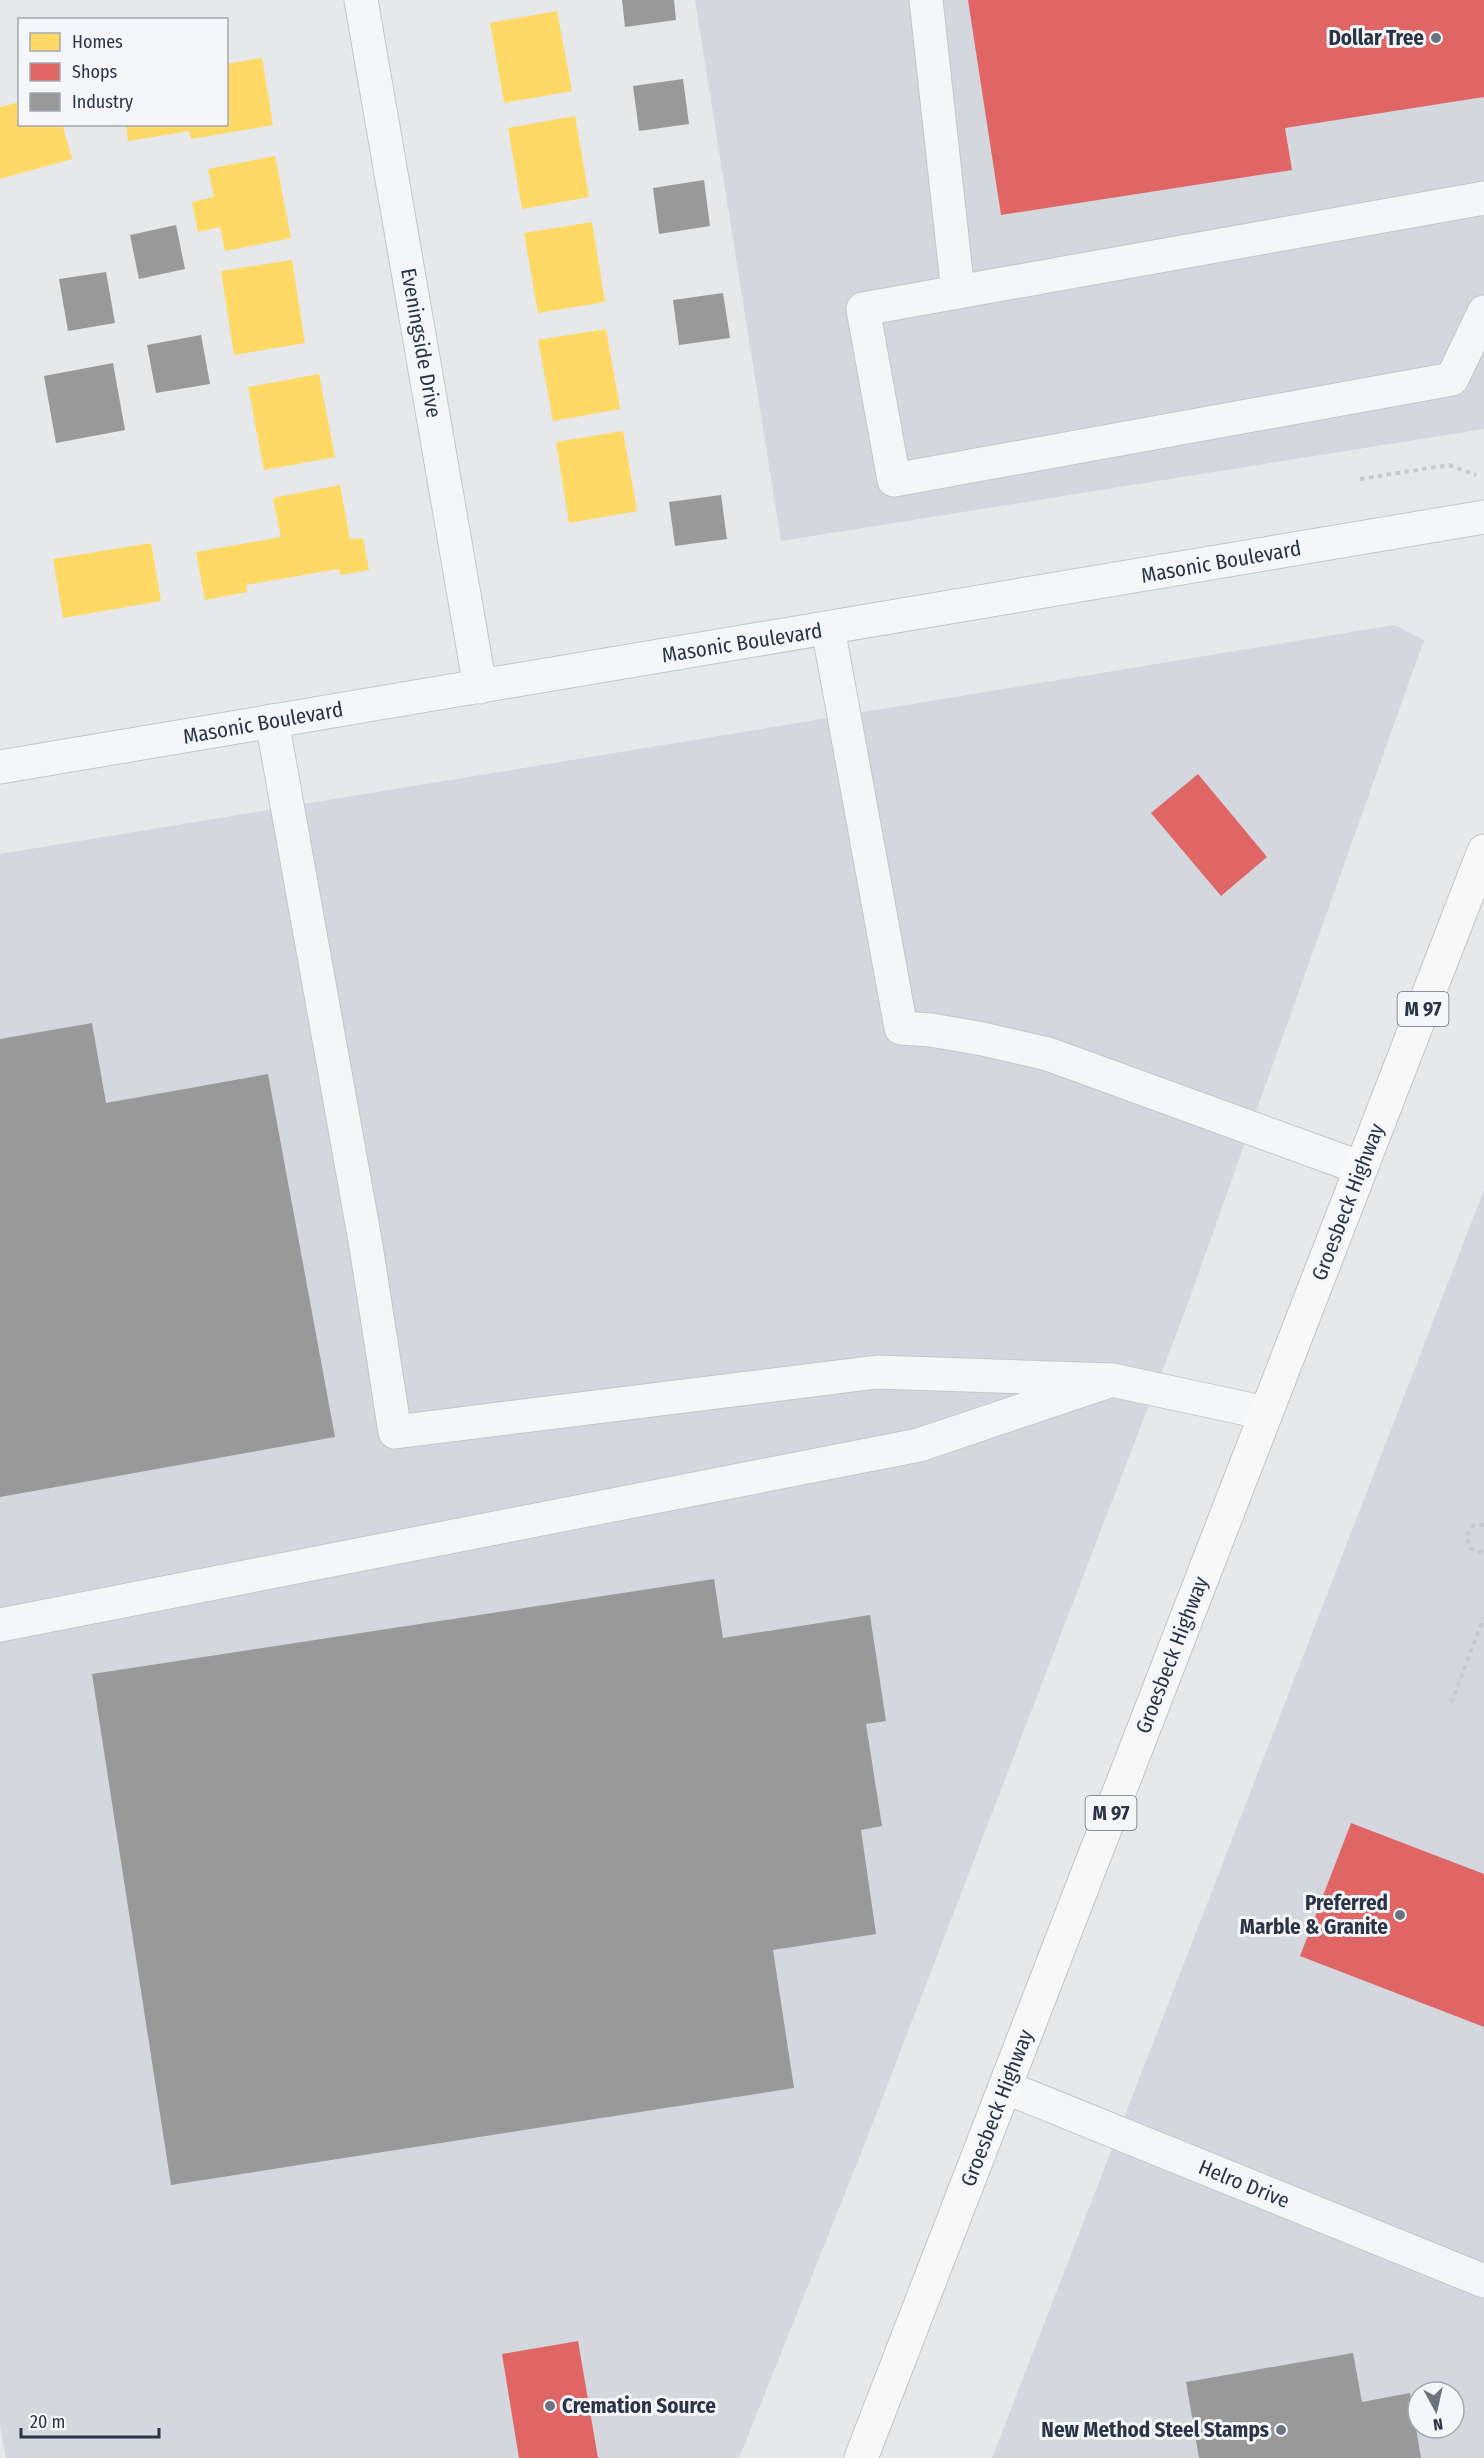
<svg xmlns="http://www.w3.org/2000/svg" width="1484" height="2458" viewBox="0 0 1484 2458" font-family="'Fira Sans Condensed',sans-serif">
<rect width="100%" height="100%" fill="#e6e8ea"/>
<g fill="#d4d7dd" fill-rule="evenodd">
<path d="M 695,0 L 1484,0 L 1484,429 L 781,541 Z"/>
<path d="M 1394,625 L 1424,640 L 1184,1314 L 867,2138 L 739,2458 L 6,2458 L 0,2425 L 0,854 Z"/>
<path d="M 1484,1190 L 1484,2458 L 992,2458 ZM 1418,2392 L 1454,2392 L 1454,2428 L 1418,2428 Z"/>
</g>
<g fill="#ffd966">
<path d="M 557,11 L 572,91 L 504,103 L 490,23 Z"/>
<path d="M 262,58 L 273,125 L 191,139 L 189,131 L 128,141 L 126,124 L 226,124 L 226,64 Z"/>
<path d="M 20,102 L 20,124 L 62,124 L 72,159 L 0,179 L 0,107 Z"/>
<path d="M 575,116 L 589,197 L 522,209 L 508,128 Z"/>
<path d="M 275,156 L 291,238 L 225,251 L 220,227 L 198,232 L 192,202 L 214,197 L 208,169 Z"/>
<path d="M 592,222 L 605,302 L 538,313 L 524,233 Z"/>
<path d="M 292,260 L 305,343 L 234,355 L 221,271 Z"/>
<path d="M 606,329 L 620,409 L 553,421 L 538,340 Z"/>
<path d="M 319,374 L 335,457 L 264,470 L 248,387 Z"/>
<path d="M 623,431 L 637,511 L 569,523 L 556,442 Z"/>
<path d="M 340,485 L 350,539 L 363,538 L 369,570 L 340,575 L 339,569 L 246,585 L 247,592 L 205,600 L 196,552 L 281,537 L 273,498 Z"/>
<path d="M 151,543 L 161,601 L 63,618 L 53,559 Z"/>
</g>
<g fill="#e06666">
<path d="M 968,0 L 1484,0 L 1484,97 L 1285,128 L 1292,170 L 1001,215 Z"/>
<path d="M 1198,774 L 1267,857 L 1221,896 L 1151,813 Z"/>
<path d="M 1351,1823 L 1484,1874 L 1484,2027 L 1300,1956 Z"/>
<path d="M 578,2341 L 598,2458 L 519,2458 L 502,2354 Z"/>
</g>
<g fill="#999">
<path d="M 622,0 L 674,0 L 676,20 L 625,27 Z"/>
<path d="M 683,79 L 689,124 L 639,131 L 633,86 Z"/>
<path d="M 704,180 L 710,226 L 659,234 L 653,188 Z"/>
<path d="M 176,225 L 185,269 L 139,279 L 130,235 Z"/>
<path d="M 106,272 L 115,323 L 68,331 L 59,279 Z"/>
<path d="M 723,293 L 730,338 L 679,345 L 673,300 Z"/>
<path d="M 201,335 L 210,384 L 156,393 L 147,345 Z"/>
<path d="M 113,363 L 125,430 L 56,443 L 44,376 Z"/>
<path d="M 721,495 L 727,539 L 675,546 L 669,502 Z"/>
<path d="M 92,1023 L 106,1103 L 268,1074 L 335,1437 L 0,1497 L 0,1039 Z"/>
<path d="M 714,1579 L 723,1638 L 870,1615 L 886,1721 L 866,1724 L 882,1826 L 861,1830 L 876,1934 L 773,1950 L 794,2088 L 171,2185 L 92,1674 Z"/>
<path d="M 1353,2353 L 1362,2402 L 1410,2393 L 1421,2458 L 1199,2458 L 1186,2382 Z"/>
</g>
<g fill="none" stroke-linecap="round" stroke-linejoin="round">
<g stroke="#c4c6c8" stroke-width="35">
<g id="minor">
<path d="M 361,0 L 480,687"/>
<path d="M 926,0 L 958,292"/>
<path d="M 1484,198 L 863,309 L 894,480 L 1452,379 L 1484,312"/>
<path d="M 828,628 L 901,1028 L 931,1030 L 983,1039 L 1048,1054 L 1361,1168"/>
<path d="M 272,721 L 366,1246 L 395,1432 L 877,1372 L 1112,1380"/>
<path d="M 0,767 L 1484,517"/>
<path d="M 0,1625 L 919,1445 L 1112,1380 L 1266,1413"/>
<path d="M 1005,2087 L 1484,2281"/>
</g>
</g>
<g stroke="#c1c5c8" stroke-width="35">
<path id="major" d="M 861,2458 L 1484,851"/>
</g>
<g stroke="#c7c9cd" stroke-width="4" stroke-dasharray="4.5 4.5" stroke-linecap="butt">
<path d="M 1360,479 L 1449,465 L 1476,475"/>
<path d="M 1484,1525 L 1474,1525 L 1466,1536 L 1470,1548 L 1478,1552 L 1484,1551"/>
<path d="M 1451,1703 L 1484,1617"/>
</g>
<use href="#minor" stroke="#f5f6f7" stroke-width="33"/>
<use href="#major" stroke="#f8f8f8" stroke-width="33"/>
</g>
<g fill="#6c737f" stroke="#f4f6f9" stroke-width="2">
<circle cx="1436" cy="38" r="6"/>
<circle cx="1400" cy="1915" r="6"/>
<circle cx="550" cy="2406" r="6"/>
<circle cx="1281" cy="2430" r="6"/>
</g>
<g text-anchor="middle" dominant-baseline="central" stroke-width="6" stroke-linejoin="round" paint-order="stroke">
<g fill="#f4f6f9" stroke="#676e7c" stroke-width="1.5">
<rect x="1397.5" y="992" width="51" height="34" rx="4.5"/>
<rect x="1085.5" y="1796" width="51" height="34" rx="4.5"/>
</g>
<g font-size="20" font-weight="bold" fill="#2a3446">
<text x="1423" y="1009">M 97</text>
<text x="1111" y="1813">M 97</text>
</g>
<g font-size="21" font-weight="bold" fill="#2a3446" stroke="#f4f6f9" text-anchor="end">
<text x="1424" y="38">Dollar Tree</text>
<text x="1388" y="1903">Preferred<tspan x="1388" dy="24">Marble &amp; Granite</tspan></text>
<text x="562" y="2406" text-anchor="start">Cremation Source</text>
<text x="1269" y="2430">New Method Steel Stamps</text>
</g>
<g font-size="21" fill="#2a3446" stroke="#f4f6f9">
<text transform="translate(421 343) rotate(80)">Eveningside Drive</text>
<text transform="translate(1221 562) rotate(-10)">Masonic Boulevard</text>
<text transform="translate(742 643) rotate(-9)">Masonic Boulevard</text>
<text transform="translate(263 723) rotate(-10)">Masonic Boulevard</text>
<text transform="translate(1348 1202) rotate(-69)">Groesbeck Highway</text>
<text transform="translate(1172 1655) rotate(-69)">Groesbeck Highway</text>
<text transform="translate(997 2108) rotate(-69)">Groesbeck Highway</text>
<text transform="translate(1244 2184) rotate(22)">Helro Drive</text>
</g>
</g>
<rect x="18" y="18" width="210" height="108" fill="#f4f6f9" stroke="#a3a8b1" stroke-width="1.5"/>
<rect x="30" y="33" width="30" height="18" fill="#ffd966" stroke="#a3a8b1" stroke-width="1.5"/>
<text x="72" y="48" font-size="18" fill="#2a3446">Homes</text>
<rect x="30" y="63" width="30" height="18" fill="#e06666" stroke="#a3a8b1" stroke-width="1.5"/>
<text x="72" y="78" font-size="18" fill="#2a3446">Shops</text>
<rect x="30" y="93" width="30" height="18" fill="#999999" stroke="#a3a8b1" stroke-width="1.5"/>
<text x="72" y="108" font-size="18" fill="#2a3446">Industry</text>
<g transform="translate(1436 2410) rotate(172)"><circle r="28" fill="#f4f6f9" stroke="#a3a8b1" stroke-width="1.5"/>
<path d="M0-4.5L10 22L0 15L-10 22Z" fill="#6c737f"/>
<text y="-9" font-size="16" font-weight="bold" text-anchor="middle" fill="#2a3446">N</text>
</g>
<path d="M21 2428v9h138v-9" fill="none" stroke="#2a3446" stroke-width="3"/>
<text x="30" y="2428" font-size="18" fill="#2a3446" stroke="#f4f6f9" stroke-width="4.5" paint-order="stroke">20 m</text>
</svg>
